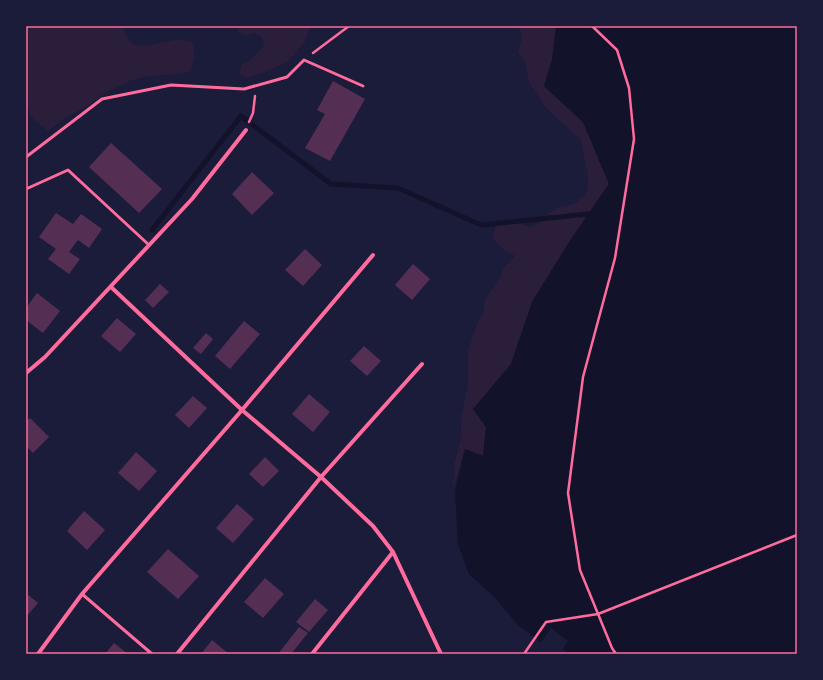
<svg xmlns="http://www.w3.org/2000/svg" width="823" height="680" viewBox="0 0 823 680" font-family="Commissioner,sans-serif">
<rect width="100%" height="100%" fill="#1b1b3a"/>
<g fill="#2a1e3b">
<path d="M 26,26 L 123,26 C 129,61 161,38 182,40 C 185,40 188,41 192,42 C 196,54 195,59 190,71 L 181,74 L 149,76 L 132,80 L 107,92 L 86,107 L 62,120 L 48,131 L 30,116 L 29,108 L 26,102 Z"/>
<path d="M 238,26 L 312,26 L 307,33 L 305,42 L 287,62 L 263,73 L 246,78 L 239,73 L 242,64 L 251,59 L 264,46 L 262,37 L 254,33 L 246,36 L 238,31 Z"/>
<path d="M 519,26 L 556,26 L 552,60 L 544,86 L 583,122 L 609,184 L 571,239 L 532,302 L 511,364 L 473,409 L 486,427 L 483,456 L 465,449 L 453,489 L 455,462 L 461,436 L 461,417 L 468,386 L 468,351 L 476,327 L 484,310 L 485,299 L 501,276 L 503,268 L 515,256 L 502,248 L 492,238 L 497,222 L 519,223 L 529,227 L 539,224 L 544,217 L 558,207 L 574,204 L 587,193 L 588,177 L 581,140 L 546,108 L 529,83 L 525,61 L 518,52 L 522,38 Z"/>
</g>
<path fill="#12122b" d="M 556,26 L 797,26 L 797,654 L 570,654 L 552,641 L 547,647 L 519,626 L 494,597 L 469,574 L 458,544 L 455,491 L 465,449 L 483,456 L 486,427 L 473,409 L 511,364 L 532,302 L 571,239 L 609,184 L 583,122 L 544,86 L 552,60 Z"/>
<path fill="#1b1b3a" d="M 551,628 L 568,641 L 562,651 L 552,643 L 547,649 L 540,644 Z"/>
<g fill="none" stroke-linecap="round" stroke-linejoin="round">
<path stroke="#12122b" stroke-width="5" d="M 152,230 L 241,116 L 331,184 L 398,188 L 481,225 L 588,214"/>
</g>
<g fill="#542f53">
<path d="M 333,81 L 365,99 L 330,161 L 305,148 L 325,114 L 317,110 Z"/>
<path d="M 111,143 L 162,189 L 139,213 L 89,167 Z"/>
<path d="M 252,172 L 274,193 L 252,215 L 232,194 Z"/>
<path d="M 56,213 L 73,224 L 81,214 L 102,229 L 89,248 L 78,240 L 69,252 L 80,259 L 69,274 L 48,259 L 56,249 L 39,237 Z"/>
<path d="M 305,249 L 322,265 L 303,286 L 285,270 Z"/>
<path d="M 413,264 L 430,279 L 412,300 L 395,285 Z"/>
<path d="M 160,284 L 169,292 L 153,308 L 145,300 Z"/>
<path d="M 37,293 L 60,311 L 43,333 L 26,320 L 26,308 Z"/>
<path d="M 117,318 L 136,334 L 120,352 L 101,336 Z"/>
<path d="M 244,321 L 260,334 L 230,369 L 215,356 Z"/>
<path d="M 206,333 L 213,339 L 201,354 L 193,348 Z"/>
<path d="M 364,346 L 381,361 L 367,376 L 350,361 Z"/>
<path d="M 309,394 L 330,412 L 313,432 L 292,414 Z"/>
<path d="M 193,396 L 207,408 L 189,428 L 175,415 Z"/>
<path d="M 30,418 L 49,437 L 33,453 L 26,446 L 26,421 Z"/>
<path d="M 136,452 L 157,471 L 139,491 L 118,473 Z"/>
<path d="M 265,457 L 279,471 L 263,487 L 249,474 Z"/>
<path d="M 237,504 L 254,519 L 233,543 L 216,528 Z"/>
<path d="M 84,511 L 105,530 L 87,550 L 67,531 Z"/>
<path d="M 168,549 L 199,576 L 178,599 L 147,572 Z"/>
<path d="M 265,578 L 284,594 L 263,618 L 244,602 Z"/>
<path d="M 26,593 L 38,603 L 26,617 Z"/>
<path d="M 315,599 L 328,610 L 309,632 L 296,622 Z"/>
<path d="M 299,627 L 308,633 L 291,654 L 278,654 Z"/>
<path d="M 212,640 L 229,654 L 201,654 Z"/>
<path d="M 114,643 L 128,654 L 105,654 Z"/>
</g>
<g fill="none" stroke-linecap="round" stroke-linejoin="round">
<g stroke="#ff6b9d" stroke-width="2.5">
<path d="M 592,26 L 617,50 L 629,88 L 634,139 L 615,258 L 583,377 L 568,493 L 580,570 L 612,648 L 616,654"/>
<path d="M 313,53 L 349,26"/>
<path d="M 249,122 L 253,113 L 255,96"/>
<path d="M 524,654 L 546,622 L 598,614 L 797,535"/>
</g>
<g stroke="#ff6b9d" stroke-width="3">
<path d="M 26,157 L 102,99 L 171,85 L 244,89 L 287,77 L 304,60 L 363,86"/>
<path d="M 26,189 L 68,170 L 149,245"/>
<path d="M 82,594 L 152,654"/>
</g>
<g stroke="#ff6b9d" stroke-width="4">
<path d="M 111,287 L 242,410 L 321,477 L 373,526 L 393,552 L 441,654"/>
<path d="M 26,373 L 45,357 L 192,199 L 246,130"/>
<path d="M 38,654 L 82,594 L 242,410 L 373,255"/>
<path d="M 177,654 L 321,477 L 422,364"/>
<path d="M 312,654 L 393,552"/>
</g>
</g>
<rect width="823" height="680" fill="none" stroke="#1b1b3a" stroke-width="54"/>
<rect x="27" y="27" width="769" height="626" fill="none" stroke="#ff6b9d" stroke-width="1.5"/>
</svg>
